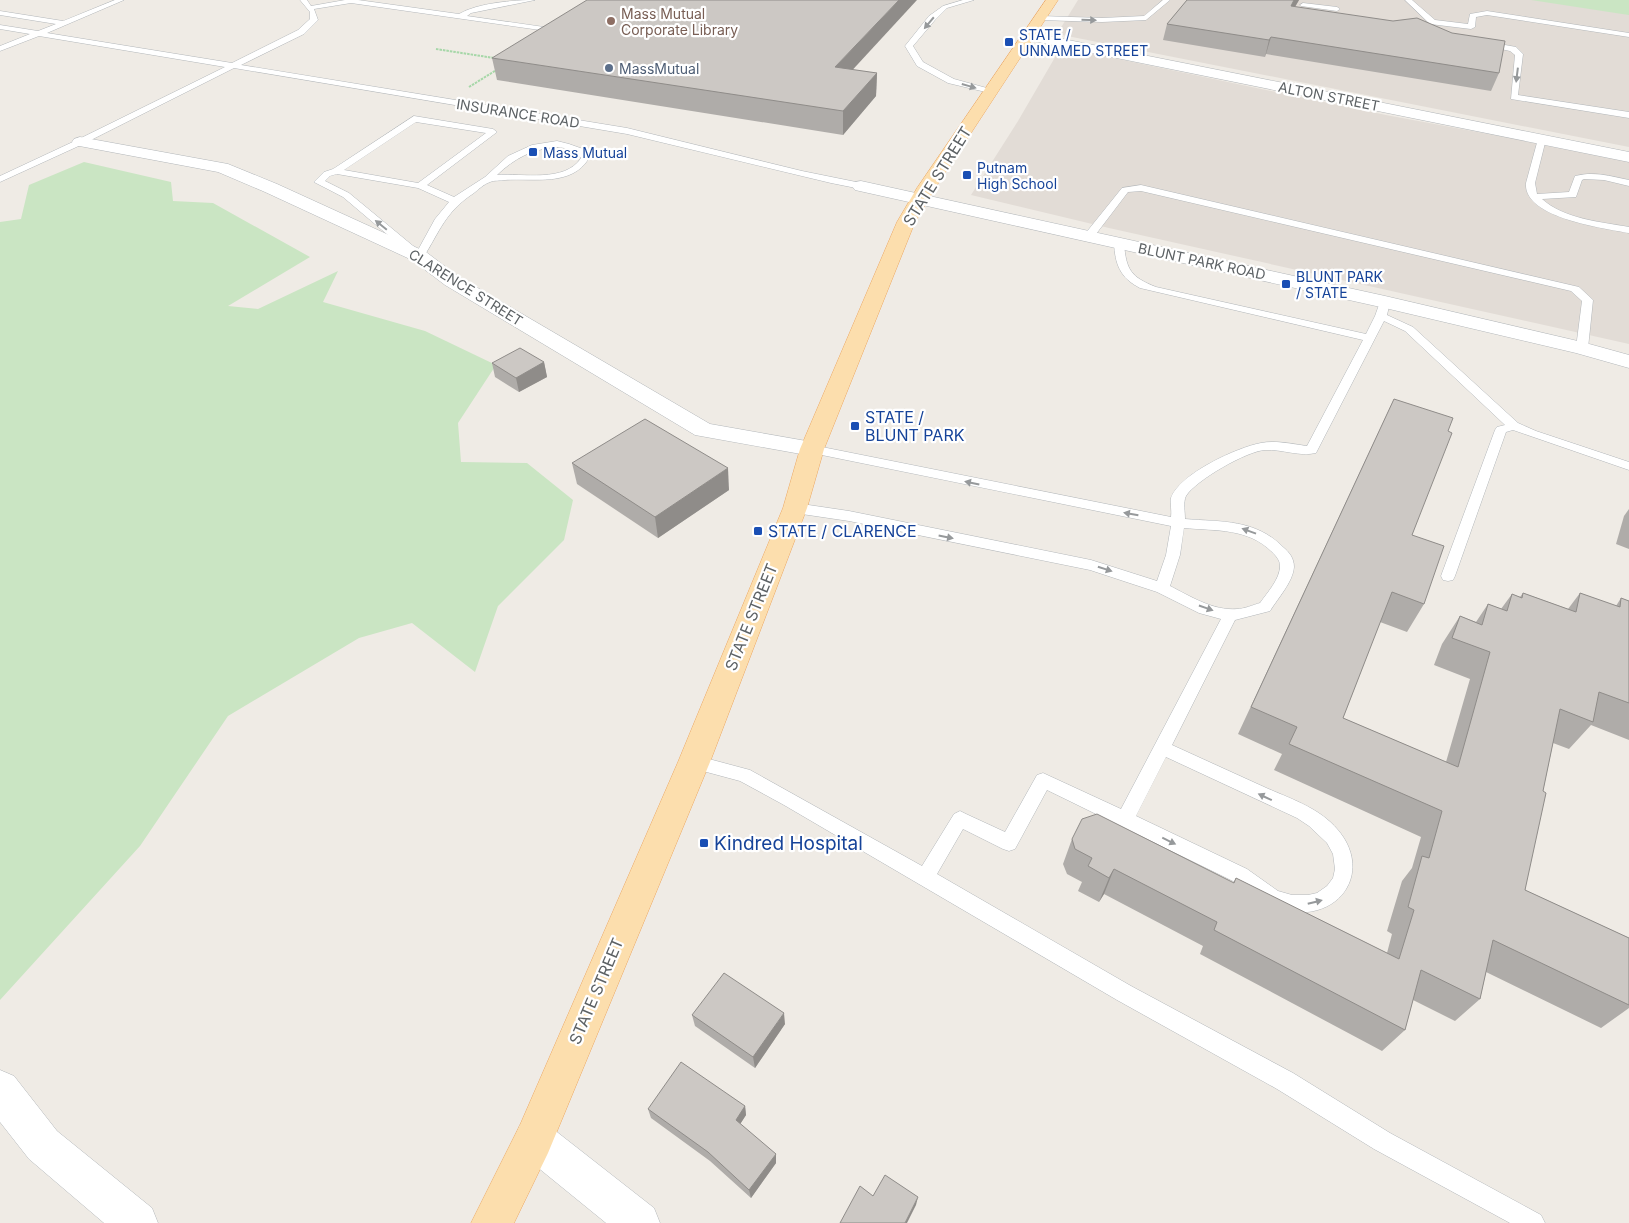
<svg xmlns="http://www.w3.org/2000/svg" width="1629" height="1223" viewBox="0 0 1629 1223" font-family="Inter,sans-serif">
<rect width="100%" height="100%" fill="#efebe5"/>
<g fill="#e2dcd6">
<path d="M 1078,0 L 1555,0 L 1629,14 L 1629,147 L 1057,34 Z"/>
<path d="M 1061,47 L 1386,115 L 1629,160 L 1629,344 L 1109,228 L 971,195 L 1018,121 Z"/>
</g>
<g fill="#cae5c3">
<path d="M 1531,0 L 1629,0 L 1629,15 L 1622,14 Z"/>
<path d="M 84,162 L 171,182 L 173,201 L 213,203 L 310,257 L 228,306 L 258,309 L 338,271 L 323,302 L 425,331 L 496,365 L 458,423 L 461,462 L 527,463 L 573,500 L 564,540 L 498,606 L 475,672 L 412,623 L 359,638 L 228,716 L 140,846 L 0,1000 L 0,222 L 21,219 L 29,185 Z"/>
</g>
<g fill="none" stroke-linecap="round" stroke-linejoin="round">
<g stroke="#b3b7ba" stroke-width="1">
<g id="service">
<path d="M 115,0 L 124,0 L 47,33 L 232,63 L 298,30 L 310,19 L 310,12 L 300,0 L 307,0 L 311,6 L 345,0 L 358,0 L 459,14 C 477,3 514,0 535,0 L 471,13 L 467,16 L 558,29 L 562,31 L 561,33 L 351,3 L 314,9 L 318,20 L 304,34 L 241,65 L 627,128 L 802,171 L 861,183 L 866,186 L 861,189 L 831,183 L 627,134 L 234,68 L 83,144 L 0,182 L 0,176 L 77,140 L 225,67 L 39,36 L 0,51 L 0,46 L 30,34 L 0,29 L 0,25 L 38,31 L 56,24 L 0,15 L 0,11 L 63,21 Z"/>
<path d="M 963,0 L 974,0 L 947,8 L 935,20 L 913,46 L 923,62 L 954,79 L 994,90 L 994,94 L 948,83 L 917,66 L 905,46 L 929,16 L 943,6 Z"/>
<path d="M 1163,0 L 1170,0 L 1146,20 L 1102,22 L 1040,20 L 1036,18 L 1040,16 L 1102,18 L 1144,16 Z"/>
<path d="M 1405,0 L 1412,0 L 1435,20 L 1468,24 L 1470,14 L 1487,11 L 1629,33 L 1629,37 L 1487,15 L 1476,17 L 1475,27 L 1471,29 L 1430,24 Z"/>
<path d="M 1303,3 L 1337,7 L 1340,9 L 1337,11 L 1301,6 L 1300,5 Z"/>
<path d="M 1483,41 L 1516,47 L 1523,54 L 1518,95 L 1629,112 L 1629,118 L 1511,99 L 1515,55 L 1510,51 L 1483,45 Z"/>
<path d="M 414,116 L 493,129 L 497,132 L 427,185 L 454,197 L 485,177 L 508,156 L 532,145 L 557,141 L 569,144 L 583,149 L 589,158 C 572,187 534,178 505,180 C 500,181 494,180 490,182 C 484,184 479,189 474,193 C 445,212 440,231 423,258 L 415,258 L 343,197 L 314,182 L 324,172 L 333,169 ZM 416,122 L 486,133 L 418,183 L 344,170 ZM 557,147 C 567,148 575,149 581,158 C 565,183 522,173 497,175 C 515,158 532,149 557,147 ZM 337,174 L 418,188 L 449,202 L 435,219 L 418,250 L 349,193 L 325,181 L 330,176 Z"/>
<path d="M 1542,136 L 1546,139 L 1535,183 L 1537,194 L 1569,192 L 1575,176 C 1594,171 1610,176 1629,180 L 1629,186 L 1604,180 L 1584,179 L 1582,180 L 1576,197 L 1542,199 C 1564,219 1601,222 1629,227 L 1629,233 C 1604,228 1523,218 1526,183 L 1538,139 Z"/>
<path d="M 1141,185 L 1579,287 L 1593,300 L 1588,348 L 1582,351 L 1576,348 L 1582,301 L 1571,291 L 1141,191 L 1128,192 L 1093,238 L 1085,238 L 1085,234 L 1122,188 Z"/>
<path d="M 1119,240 L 1124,243 C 1126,270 1131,277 1156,287 L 1366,334 L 1375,316 L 1380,302 L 1385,299 L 1389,300 L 1390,302 L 1387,315 L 1413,327 L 1518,423 L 1536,431 L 1629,462 L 1629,470 L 1513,430 L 1506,432 L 1455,576 L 1453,580 L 1448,581 L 1443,580 L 1441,576 L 1495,430 L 1497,427 L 1505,425 L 1405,331 L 1384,321 L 1316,453 C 1300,457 1282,449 1265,450 C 1247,451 1196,480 1186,496 C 1183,502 1185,512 1185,519 C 1222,522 1255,519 1283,547 C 1289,552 1294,558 1294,567 C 1293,582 1278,598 1270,611 L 1235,620 L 1172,745 C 1202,759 1232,772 1262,786 C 1288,798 1319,807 1338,830 C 1371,869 1344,917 1293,912 C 1270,910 1251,895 1233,881 L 1047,790 L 1015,849 L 1009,851 L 1003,849 L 963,829 L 937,874 L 1131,986 L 1293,1073 L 1390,1133 L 1541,1215 L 1545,1223 L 1510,1223 L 1374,1149 L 1277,1089 L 1117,1000 L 784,805 L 740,781 L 688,767 L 685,762 L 688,757 L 694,755 L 750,770 L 922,866 L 954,814 L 960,811 L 966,814 L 1005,832 L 1037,775 L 1043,773 L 1121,809 L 1221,619 L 1199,613 L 1157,592 L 1090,570 L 849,521 L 795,513 L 790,511 L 788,508 L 790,505 L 795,503 L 849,511 L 1091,560 L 1157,581 L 1166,555 L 1171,526 L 812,453 L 806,449 L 812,445 L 1171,517 C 1172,511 1170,503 1171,498 C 1179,474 1238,447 1261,443 C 1275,440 1293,444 1307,446 L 1363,340 L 1140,288 C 1120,278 1115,264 1114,243 ZM 1184,528 C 1217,531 1248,528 1272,552 C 1276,556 1280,560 1280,566 C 1280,579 1267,593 1260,603 C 1253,605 1244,609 1237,609 C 1213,611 1190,596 1170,586 L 1180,555 ZM 1166,757 L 1297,818 L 1309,826 L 1327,843 L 1333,854 L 1335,869 L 1333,878 L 1327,886 L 1317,893 L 1308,895 L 1292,895 L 1278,891 L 1247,869 L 1136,816 Z"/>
</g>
</g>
<g stroke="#b3b7ba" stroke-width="1">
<g id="minor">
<path d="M 1028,32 L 1629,152 L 1629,162 L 1023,39 L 1021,36 L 1023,33 Z"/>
<path d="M 80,137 L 228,164 L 277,184 L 426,252 L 459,277 L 710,424 L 812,442 L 820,444 L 824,449 L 820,454 L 812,456 L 695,435 L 445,285 L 412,260 L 265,192 L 218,172 L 74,145 L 72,142 L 74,139 Z"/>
<path d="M 861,181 L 1385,296 L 1582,342 L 1629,355 L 1629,368 L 1576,353 L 1385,308 L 855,190 L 852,186 L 855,182 Z"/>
<path d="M 0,1070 L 14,1076 L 57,1131 L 152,1208 L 158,1223 L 104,1223 L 29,1159 L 0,1122 Z"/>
<path d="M 534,1119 L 548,1125 L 654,1208 L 660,1223 L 606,1223 L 520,1153 L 514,1139 L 520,1125 Z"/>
</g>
</g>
<g stroke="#eca761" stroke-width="1">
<path id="primary" d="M 1046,0 L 1058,0 L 935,188 L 915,222 L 824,449 L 807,508 L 710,762 L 548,1153 L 514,1223 L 471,1223 L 520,1125 L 678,762 L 783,508 L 800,449 L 897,222 L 917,188 Z"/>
</g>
<g stroke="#a6d7a8" stroke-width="2" stroke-dasharray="2.5 1" stroke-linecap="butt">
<path d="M 436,49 L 494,58"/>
<path d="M 469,87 L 498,69"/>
</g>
<use href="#service" fill="#fff" fill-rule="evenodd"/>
<use href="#minor" fill="#fff" fill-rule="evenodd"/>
<use href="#primary" fill="#fcdead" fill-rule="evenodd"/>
</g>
<g fill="#afaca9">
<path d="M 1187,0 L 1299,0 L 1295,7 L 1499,73 L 1491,91 L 1266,54 L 1265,57 L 1163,40 L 1167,24 Z"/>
<path d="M 492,58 L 853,70 L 877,73 L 876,96 L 843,135 L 497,80 Z"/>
<path d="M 544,362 L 547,377 L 519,392 L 495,377 L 492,363 Z"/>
<path d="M 1394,399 L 1448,431 L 1412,535 L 1424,604 L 1407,632 L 1380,622 L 1343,718 L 1446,762 L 1470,679 L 1434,665 L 1442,644 L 1460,616 L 1476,622 L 1488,604 L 1501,609 L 1512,594 L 1520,597 L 1523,593 L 1568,609 L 1580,593 L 1616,606 L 1621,598 L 1629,601 L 1629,740 L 1591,725 L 1569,749 L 1553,743 L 1543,791 L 1525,890 L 1629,938 L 1629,1008 L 1601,1028 L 1486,972 L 1480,999 L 1455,1021 L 1413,1000 L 1405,1030 L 1382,1051 L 1200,954 L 1203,946 L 1104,894 L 1099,902 L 1078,891 L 1082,882 L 1067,874 L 1063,864 L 1072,839 L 1233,883 L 1236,878 L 1387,953 L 1392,934 L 1387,931 L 1402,881 L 1412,868 L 1421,837 L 1274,770 L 1282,754 L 1238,734 Z"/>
<path d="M 572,463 L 729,490 L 658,538 L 577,484 Z"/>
<path d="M 1629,509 L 1629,549 L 1616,544 L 1624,516 Z"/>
<path d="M 692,1015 L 785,1024 L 755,1068 L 695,1026 Z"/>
<path d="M 745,1106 L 746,1115 L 740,1124 L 776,1163 L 751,1198 L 710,1161 L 651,1118 L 648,1109 Z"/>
</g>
<g fill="#8f8c89">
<path d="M 899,0 L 917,0 L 834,90 L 835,67 Z"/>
<path d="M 1294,0 L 1299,0 L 1286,22 L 1291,6 Z"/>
<path d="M 1271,37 L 1266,54 L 1265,57 L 1269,40 Z"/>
<path d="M 877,73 L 876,96 L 843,135 L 843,111 Z"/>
<path d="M 544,362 L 547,377 L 519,392 L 516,378 Z"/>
<path d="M 728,468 L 729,490 L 658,538 L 655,517 Z"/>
<path d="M 1114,869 L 1104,894 L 1099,902 L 1109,878 Z"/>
<path d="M 784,1013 L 785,1024 L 755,1068 L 753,1057 Z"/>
<path d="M 745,1106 L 746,1115 L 737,1129 L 736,1120 Z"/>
<path d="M 776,1154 L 776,1163 L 751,1198 L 749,1190 Z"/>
<path d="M 918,1197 L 916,1205 L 907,1223 L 905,1223 Z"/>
</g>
<g fill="#ccc8c4" stroke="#8f8c89">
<path d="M 587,0 L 899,0 L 835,67 L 877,73 L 843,111 L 492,58 Z"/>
<path d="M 1187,0 L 1294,0 L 1291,6 L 1393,21 L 1417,18 L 1452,33 L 1505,41 L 1499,73 L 1271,37 L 1269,40 L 1167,24 Z"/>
<path d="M 520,348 L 544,362 L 516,378 L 492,363 Z"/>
<path d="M 1394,399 L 1453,418 L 1448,431 L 1452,433 L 1412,535 L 1444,546 L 1424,604 L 1392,592 L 1343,718 L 1458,767 L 1490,652 L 1452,638 L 1460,616 L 1482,625 L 1488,604 L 1507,611 L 1512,594 L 1522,598 L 1523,593 L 1576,612 L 1580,593 L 1620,607 L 1621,598 L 1629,601 L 1629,703 L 1599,692 L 1593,722 L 1560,709 L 1543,791 L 1546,793 L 1525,890 L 1629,938 L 1629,1005 L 1493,940 L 1480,999 L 1421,970 L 1405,1030 L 1214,930 L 1217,922 L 1114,869 L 1109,878 L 1088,866 L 1092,858 L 1075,849 L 1072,839 L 1082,819 L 1097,814 L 1234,883 L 1236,878 L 1399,959 L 1414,910 L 1408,907 L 1422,856 L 1429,858 L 1442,811 L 1289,744 L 1297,727 L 1251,707 Z"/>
<path d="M 645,419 L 728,468 L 655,517 L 572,463 Z"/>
<path d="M 724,973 L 784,1013 L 753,1057 L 692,1015 Z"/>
<path d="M 681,1062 L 745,1106 L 736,1120 L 776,1154 L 749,1190 L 708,1152 L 648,1109 Z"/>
<path d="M 885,1175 L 918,1197 L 905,1223 L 840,1223 L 860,1186 L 873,1196 Z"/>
</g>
<defs><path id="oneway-solid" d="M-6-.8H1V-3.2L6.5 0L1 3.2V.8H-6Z" transform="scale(1.25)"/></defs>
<g fill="#96999b">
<use href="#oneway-solid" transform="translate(1089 20) rotate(1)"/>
<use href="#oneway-solid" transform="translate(929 23) rotate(130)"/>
<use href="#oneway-solid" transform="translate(1517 75) rotate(97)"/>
<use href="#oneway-solid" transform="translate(969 86) rotate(16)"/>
<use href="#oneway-solid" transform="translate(381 225) rotate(-141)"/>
<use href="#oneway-solid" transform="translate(972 483) rotate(-168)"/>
<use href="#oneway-solid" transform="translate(1131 514) rotate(-170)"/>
<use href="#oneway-solid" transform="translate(1249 531) rotate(-160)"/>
<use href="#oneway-solid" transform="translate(946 537) rotate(11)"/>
<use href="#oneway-solid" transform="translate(1105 569) rotate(18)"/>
<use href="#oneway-solid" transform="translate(1206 608) rotate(19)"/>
<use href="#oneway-solid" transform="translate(1265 797) rotate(-155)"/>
<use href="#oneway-solid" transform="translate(1169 841) rotate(26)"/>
<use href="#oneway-solid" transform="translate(1315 902) rotate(-14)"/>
</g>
<circle fill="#8d6e63" stroke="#fff" stroke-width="2" cx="611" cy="21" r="5"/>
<g fill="#1a4fb4" stroke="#fff" stroke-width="2">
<rect x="1004" y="37" width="10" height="10" rx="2.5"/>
<rect x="528" y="147" width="10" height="10" rx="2.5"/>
<rect x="962" y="170" width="10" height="10" rx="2.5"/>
<rect x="1281" y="279" width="10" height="10" rx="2.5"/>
<rect x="850" y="421" width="10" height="10" rx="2.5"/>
<rect x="753" y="526" width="10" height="10" rx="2.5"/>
<rect x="699" y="838" width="10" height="10" rx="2.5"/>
</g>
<circle fill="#5c6f8a" stroke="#fff" stroke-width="2" cx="609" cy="68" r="5"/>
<g text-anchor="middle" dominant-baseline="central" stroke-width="4.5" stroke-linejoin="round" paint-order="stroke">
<g font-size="14" fill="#785e54" stroke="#fff" text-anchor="start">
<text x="621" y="13">Mass Mutual<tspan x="621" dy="16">Corporate Library</tspan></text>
</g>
<g font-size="14" fill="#164399" stroke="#fff" text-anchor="start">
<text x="1019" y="34">STATE /<tspan x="1019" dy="16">UNNAMED STREET</tspan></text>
<text x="543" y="152">Mass Mutual</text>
<text x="977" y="167">Putnam<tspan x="977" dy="16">High School</tspan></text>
<text x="1296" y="276">BLUNT PARK<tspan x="1296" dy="16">/ STATE</tspan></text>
</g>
<g font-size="14" fill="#4e5e75" stroke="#fff" text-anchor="start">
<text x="619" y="68">MassMutual</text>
</g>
<g font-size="14" fill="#5d6265" stroke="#fff">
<text transform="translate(1329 96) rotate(11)">ALTON STREET</text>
<text transform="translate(518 113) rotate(9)">INSURANCE ROAD</text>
<text transform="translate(1202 261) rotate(12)">BLUNT PARK ROAD</text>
<text transform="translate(466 287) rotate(32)">CLARENCE STREET</text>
</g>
<g font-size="16" fill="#5d6265" stroke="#fff">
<text transform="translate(937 176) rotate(-58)">STATE STREET</text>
<text transform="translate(751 617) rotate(-68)">STATE STREET</text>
<text transform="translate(596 991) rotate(-67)">STATE STREET</text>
</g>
<g font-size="16" fill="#164399" stroke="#fff" text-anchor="start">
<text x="865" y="417">STATE /<tspan x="865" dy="18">BLUNT PARK</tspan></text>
<text x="768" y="531">STATE / CLARENCE</text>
</g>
<g font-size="19" fill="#164399" stroke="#fff" text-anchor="start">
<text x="714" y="843">Kindred Hospital</text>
</g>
</g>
</svg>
